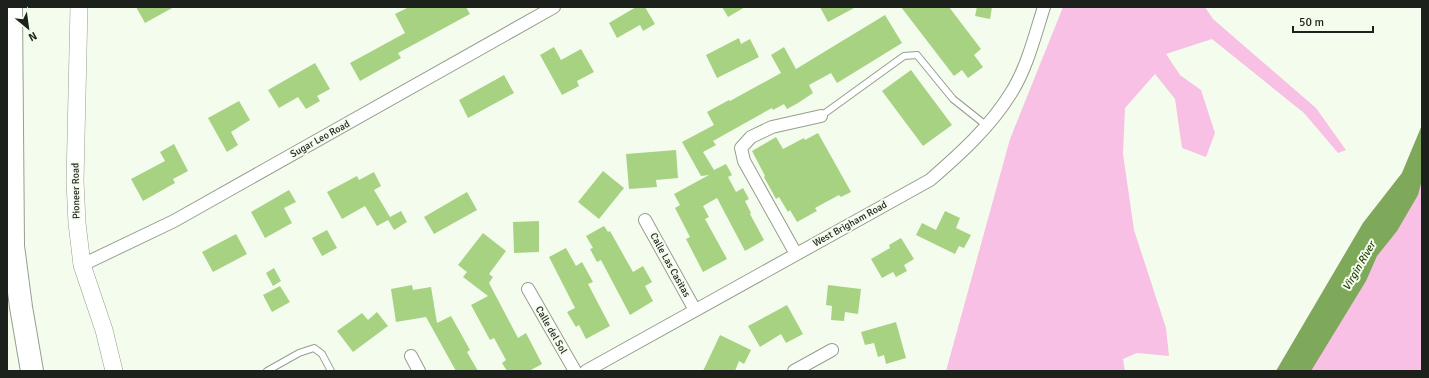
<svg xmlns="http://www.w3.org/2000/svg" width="1429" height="378" font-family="Signika,sans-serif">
  <rect width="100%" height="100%" fill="#f4fded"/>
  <path fill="#f7c0e4" d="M1063 7H1205L1213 19 1316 108 1346 150 1338 153 1304 113 1212 39 1166 54 1180 75 1201 90 1215 133 1206 157 1182 148 1175 99 1155 74 1125 108 1123 154 1134 230 1166 328 1169 356 1137 353 1123 359 1125 371H946L1010 139Z
    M1422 125V371H1276L1363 223 1402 173Z"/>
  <path fill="#7fa95a" d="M1422 125V180L1418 195 1397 231 1377 256 1366 281 1311 371H1276L1363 223 1402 173Z"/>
  <path fill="#a6d282" d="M136 7H174L145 23Z
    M409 7H466L470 14 398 53 401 58 360 81 350 63 405 33 395 14Z
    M636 7H645L655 24 643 31 640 25 617 38 609 23Z
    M722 7H745L728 17Z
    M820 7H856L828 22Z
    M901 7H949L981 49 974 55 983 67 968 78 962 70 954 76Z
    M977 7H992L990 19 975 16Z
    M885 15 902 43 837 83 831 73 809 85 813 93 798 103 787 109 784 104 773 110 772 108 713 141 716 145 703 152 714 170 726 164 732 175 728 177 736 192 743 188 749 199 745 201 751 213 750 214 764 240 745 251 717 198 703 206 709 217 705 219 727 259 703 272 686 239 690 237 675 208 680 205 674 194 709 175 701 176 682 142 714 125 707 112 729 100 730 101 781 73 771 55 784 47 796 69Z
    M739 38 741 44 750 39 759 57 717 78 706 55Z
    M554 47 561 60 581 49 594 72 577 81 579 86 562 95 540 55Z
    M315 63 330 89 317 96 320 101 306 109 298 97 279 108 268 90Z
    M911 70 952 125 923 146 882 91Z
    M504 75 514 93 468 118 459 100Z
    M239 101 250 120 231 132 238 145 227 152 208 118Z
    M818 133 851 192 841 197 839 195 815 208 817 211 797 222 790 210 788 212 779 197 776 199 764 177 765 176 752 151 776 137 783 149 804 138 805 140Z
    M174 144 188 171 173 179 175 183 143 201 131 179 165 161 160 152Z
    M676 150 678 178 656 180 657 187 629 189 626 154Z
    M603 171 624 188 599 219 578 202Z
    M374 172 381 186 374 190 390 217 401 211 407 222 394 230 388 220 377 226 365 206 342 219 327 192 357 176 359 180Z
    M289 190 296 202 284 208 292 223 265 238 251 212Z
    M467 192 477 210 434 234 424 217Z
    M945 211 960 218 956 228 971 235 964 248 959 246 955 254 916 235 922 223 936 230Z
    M539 221V252L514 253 513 222Z
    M604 226 608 232 610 231 633 272 643 266 652 282 645 286 653 301 630 315 601 260 597 262 590 249 593 248 586 236Z
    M327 230 337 248 322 256 312 238Z
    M483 233 506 251 489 274 493 277 489 283 518 338 526 333 542 364 529 371H507L502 363 506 360 494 338 490 340 471 305 488 296 463 277 467 272 458 265Z
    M236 234 247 254 213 272 202 252Z
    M901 238 914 259 904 265 907 271 896 277 893 272 882 278 871 259 890 248 889 245Z
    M566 248 576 266 582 262 593 282 588 284 610 326 586 339 579 325 576 327 567 312 575 308 549 257Z
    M274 268 281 281 273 286 266 273Z
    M412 285 413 290 431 287 437 323 451 316 470 350 467 352 478 371H456L426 317 396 322 391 289Z
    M828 285 861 289 858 314 845 312 844 321 831 320 832 306 826 305Z
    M280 286 290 302 272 312 263 295Z
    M787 305 803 334 786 343 781 334 760 347 748 326Z
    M377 312 388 326 353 352 337 331 362 313 368 320Z
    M896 322 906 358 886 364 884 355 878 357 874 343 865 345 861 332Z
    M720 335 751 350 744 364 739 361 735 371H703Z"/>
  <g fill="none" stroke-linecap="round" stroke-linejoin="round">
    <defs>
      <path id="service" d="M821 116 904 56 917 55 953 99 987 126
        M267 371 299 353 314 348 322 354 331 371"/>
      <path id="minor" d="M645 220 695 310
        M796 254 744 161 741 148 751 137 772 127 821 116
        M82 265 174 221 554 7
        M528 289 575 371
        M411 356 419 371
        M586 371 930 180C960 154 990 127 1011 93 1027 68 1035 35 1044 7
        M794 371 832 350"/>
      <path id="secondary" d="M79 7 75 181 77 223 82 265 104 330 114 371"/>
      <path id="motorway" d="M11 7 13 246 21 307 32 371"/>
    </defs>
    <use href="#service" stroke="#959e8f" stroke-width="8"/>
    <use href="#minor" stroke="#959e8f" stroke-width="14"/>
    <use href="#secondary" stroke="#959e8f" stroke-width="18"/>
    <use href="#motorway" stroke="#959e8f" stroke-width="24"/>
    <use href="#service" stroke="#fff" stroke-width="6"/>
    <use href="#minor" stroke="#fff" stroke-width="12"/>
    <use href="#secondary" stroke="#fff" stroke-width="17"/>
    <use href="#motorway" stroke="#fff" stroke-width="22"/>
  </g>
  <g text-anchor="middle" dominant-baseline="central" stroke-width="4" stroke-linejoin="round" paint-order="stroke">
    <g font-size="10" fill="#1d211b" stroke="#f4fded">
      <text transform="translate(320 139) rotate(-29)">Sugar Leo Road</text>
      <text transform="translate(76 191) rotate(-91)">Pioneer Road</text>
      <text transform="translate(850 224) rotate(-29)">West Brigham Road</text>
      <text transform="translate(670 265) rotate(61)">Calle Las Casitas</text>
      <text transform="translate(551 330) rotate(60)">Calle del Sol</text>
    </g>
    <g font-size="11" font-style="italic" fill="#2a450c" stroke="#f4fded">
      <text transform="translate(1359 266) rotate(-60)">Virgin River</text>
    </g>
  </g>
  <rect width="1429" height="378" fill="none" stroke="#1d211b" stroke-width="16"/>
  <g transform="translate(28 28) rotate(151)" stroke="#f4fded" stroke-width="3" paint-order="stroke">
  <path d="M0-3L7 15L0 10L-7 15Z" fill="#1d211b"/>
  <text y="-6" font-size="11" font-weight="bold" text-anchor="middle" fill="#1d211b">N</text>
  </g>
  <path d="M1293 26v6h80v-6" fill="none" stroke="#1d211b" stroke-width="2"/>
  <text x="1299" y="26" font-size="12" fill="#1d211b" stroke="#f4fded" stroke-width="3" paint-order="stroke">50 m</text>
</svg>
